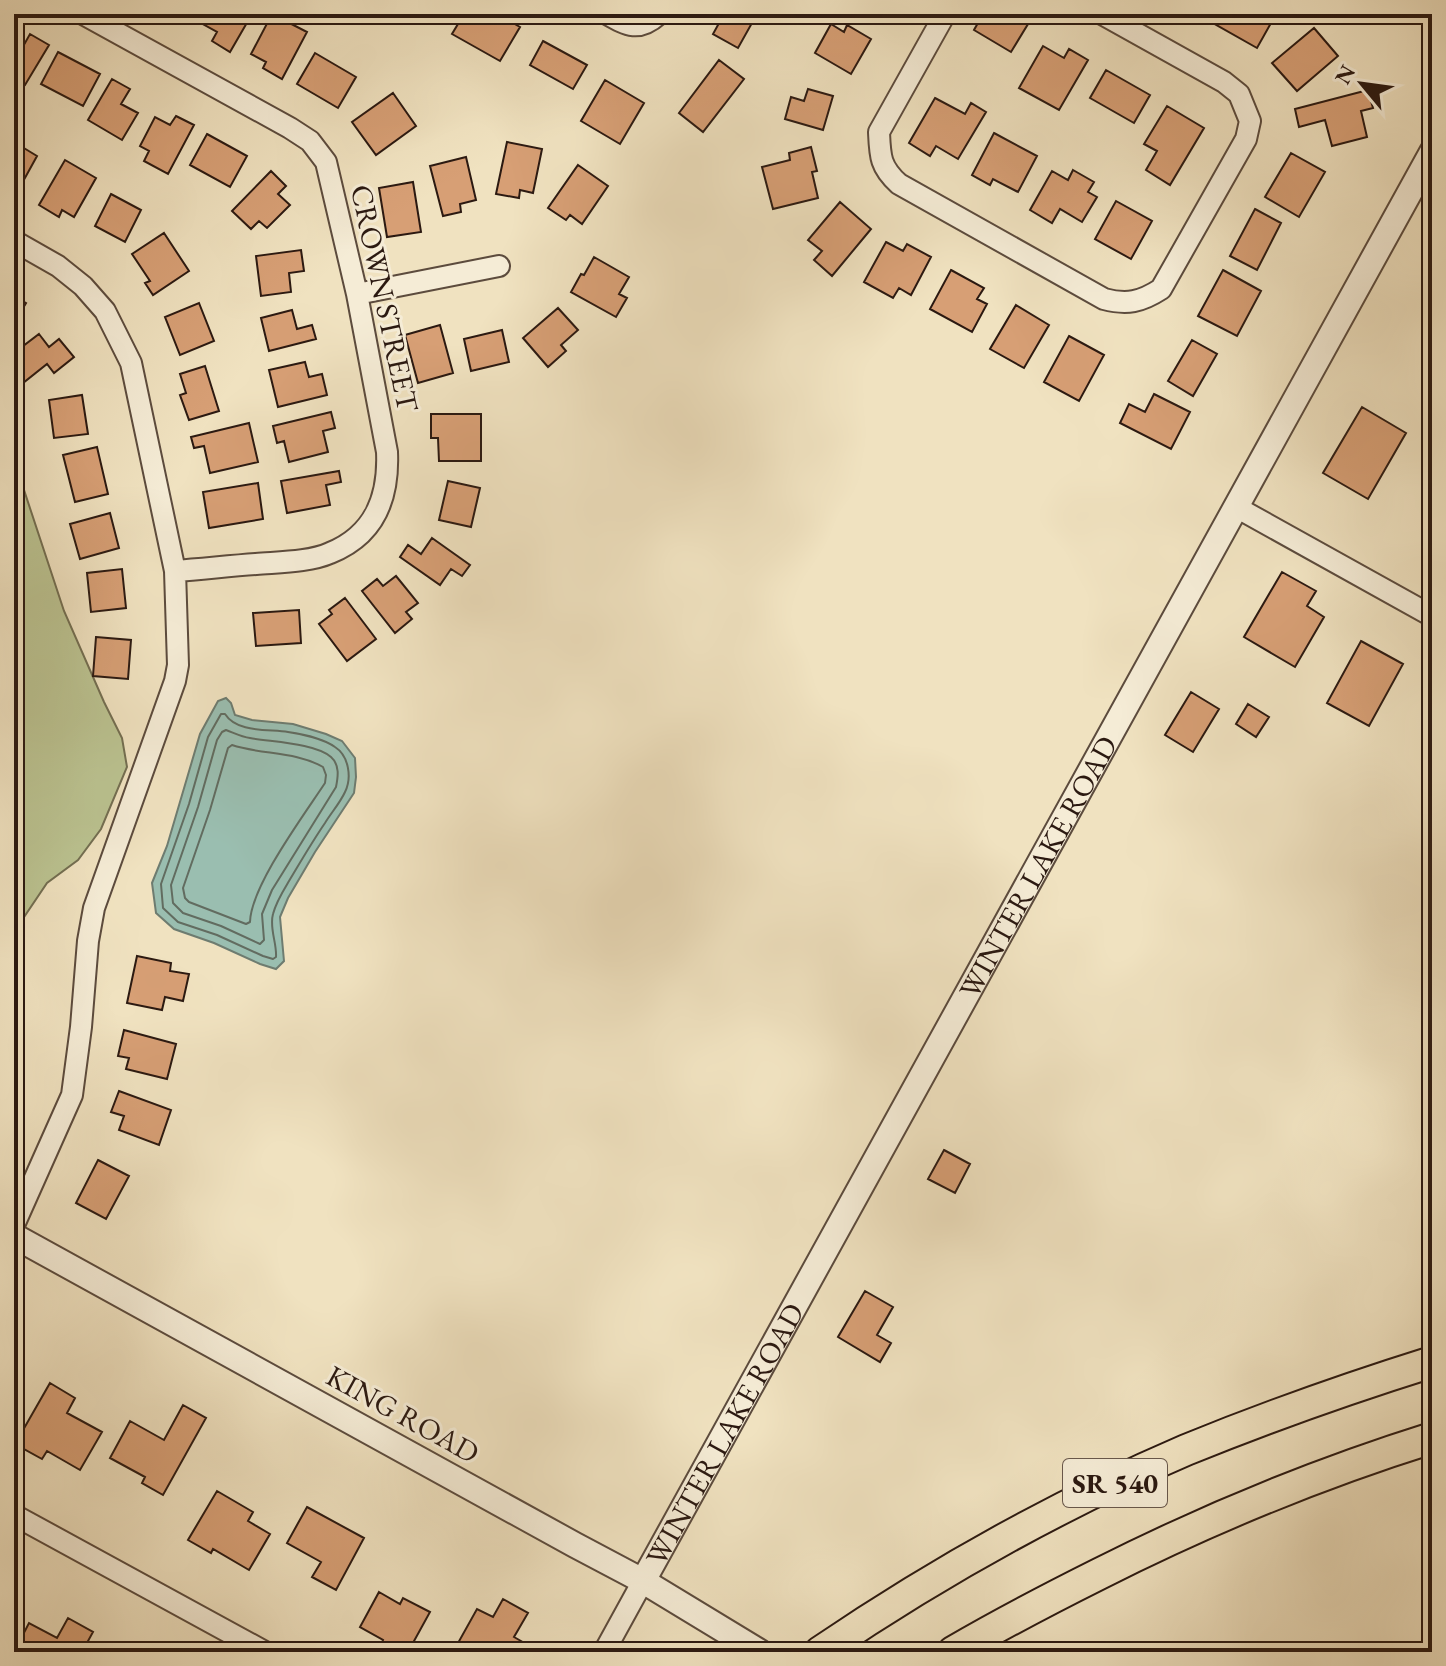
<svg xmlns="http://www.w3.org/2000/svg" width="1446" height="1666" font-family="'EB Garamond',serif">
  <rect width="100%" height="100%" fill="#f0e2c0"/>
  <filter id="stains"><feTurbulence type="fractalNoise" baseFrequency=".0025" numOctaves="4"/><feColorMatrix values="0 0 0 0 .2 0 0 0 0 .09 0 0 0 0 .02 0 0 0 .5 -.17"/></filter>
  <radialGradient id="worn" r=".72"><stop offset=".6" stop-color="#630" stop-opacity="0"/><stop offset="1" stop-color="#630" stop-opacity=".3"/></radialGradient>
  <path fill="#bbc391" stroke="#736e51" stroke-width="2" d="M14 470 22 484 64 611 104 702 122 738 127 767 101 829 78 860 47 883 14 932Z"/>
  <path fill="#9abeb0" stroke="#6e7c70" stroke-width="2" d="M226 698 231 703 235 715 252 720 293 724 326 734 342 741 355 758 356 777 354 793 315 852 288 898 280 917 284 961 276 969 260 964 214 943 174 929 156 913 152 883 167 846 200 734 218 701Z"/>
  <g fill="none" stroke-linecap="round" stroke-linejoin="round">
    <path stroke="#626c60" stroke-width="2" d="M221 714H225C237 733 269 729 288 732 302 734 324 739 335 747 349 756 352 778 345 792 340 803 331 813 325 823 312 842 301 861 289 881 283 891 276 902 273 914 269 928 277 943 276 957L273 959 263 956 217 935 178 922 163 908 161 884 189 804 208 737Z
      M226 730C234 733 242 737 250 738 271 742 315 743 331 757 340 765 338 777 336 787L272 890 262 914 264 940 260 944 221 926 183 913 173 903 171 885 198 807 217 740 222 732Z
      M232 745C262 755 295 751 323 767L326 775 325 783C304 815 251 886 250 922L246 924 189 902 185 898 183 888 210 810 228 748Z"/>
  </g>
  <path fill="#d79f75" stroke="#2b1911" stroke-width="2" d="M205 14H252L230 52 212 41 217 32 201 23Z
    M272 14 307 32 282 79 263 68 266 62 251 54Z
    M464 14H497L520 27 500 61 452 34Z
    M724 14H757L738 48 713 34Z
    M983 14H1011L1028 24 1011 52 974 30Z
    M1218 14H1257L1271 23 1257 48 1213 23Z
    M831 24 844 32 847 25 871 39 851 74 815 53Z
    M1314 28 1338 56 1297 91 1272 63Z
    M30 34 49 45 25 85 14 79V45L21 50Z
    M543 41 587 65 573 89 530 65Z
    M1043 46 1064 58 1069 49 1088 60 1059 110 1019 88Z
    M58 52 100 74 83 106 41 84Z
    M315 53 356 77 338 108 297 84Z
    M719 60 744 79 703 132 679 113Z
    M1106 70 1150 95 1134 123 1090 98Z
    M112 79 130 89 121 104 138 113 122 140 88 120Z
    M605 80 644 103 620 144 581 121Z
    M808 89 833 96 823 130 785 119 791 97 804 101Z
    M1368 90 1373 108 1361 111 1367 137 1332 146 1325 120 1299 127 1295 109Z
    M393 93 416 126 376 155 352 122Z
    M935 98 965 114 971 103 986 112 958 159 936 146 930 156 909 143Z
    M1167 106 1204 128 1170 185 1146 170 1157 151 1144 144Z
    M176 116 194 125 168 174 144 161 149 151 140 146 155 117 170 125Z
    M994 133 1037 156 1018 192 993 179 990 185 972 175Z
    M207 134 247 156 230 187 190 165Z
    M14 142 37 156 20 187 14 184Z
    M507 142 542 149 533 193 520 190 519 198 496 194Z
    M811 147 817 171 812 172 818 198 773 209 762 167 790 160 789 153Z
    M1291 153 1325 172 1299 217 1265 197Z
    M466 157 476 200 460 204 461 212 443 216 430 166Z
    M65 160 96 178 74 217 62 210 59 217 39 205Z
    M578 165 608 186 582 224 570 215 566 220 548 208Z
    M1073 170 1094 182 1088 192 1097 197 1082 222 1060 209 1052 223 1030 210 1052 171 1068 180Z
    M271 171 286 186 278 194 290 205 267 228 259 221 251 229 232 211Z
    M413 182 421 232 387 237 379 188Z
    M111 194 141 210 125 242 95 226Z
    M1116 201 1152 221 1131 259 1095 239Z
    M840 202 871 229 832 276 814 260 822 251 808 240Z
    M1255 209 1281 223 1257 270 1230 256Z
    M164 233 189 271 153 295 145 283 150 281 132 254Z
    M886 242 903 251 907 244 931 257 911 295 899 288 893 298 864 282Z
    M301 250 304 271 289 273 291 292 261 296 256 256Z
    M594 257 629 277 619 294 627 298 616 317 571 292 581 274 584 275Z
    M951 270 984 288 977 299 987 304 972 332 930 309Z
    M1223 270 1261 291 1237 336 1198 316Z
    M14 296 26 303 14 323Z
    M199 303 214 341 180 355 165 317Z
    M1016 305 1049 325 1024 368 990 349Z
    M558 308 578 330 561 345 566 351 548 367 523 338Z
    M292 310 297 329 312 325 316 339 269 351 261 318Z
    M440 325 453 373 418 383 405 335Z
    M502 330 509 362 471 371 464 339Z
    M39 334 49 347 59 339 74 357 54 373 47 364 18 387 14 382V353Z
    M1069 336 1104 355 1079 401 1044 382Z
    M1192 340 1217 354 1193 396 1168 381Z
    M305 362 309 377 322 374 327 395 278 407 269 370Z
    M205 366 219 411 189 420 180 395 186 393 180 374Z
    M1154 394 1190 412 1171 449 1120 423 1129 404 1145 412Z
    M82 395 88 434 54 438 49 400Z
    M1362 407 1406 433 1368 499 1323 473Z
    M331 412 335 428 323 431 328 452 289 462 284 441 277 443 273 426Z
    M431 414H481V461H439L438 438H431Z
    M249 423 258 462 210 473 204 446 194 448 191 437Z
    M97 447 108 494 75 502 63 455Z
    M339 471 341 482 326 485 330 505 287 513 281 481Z
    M448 481 480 488 471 527 439 520Z
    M258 483 263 519 209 528 203 492Z
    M110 513 119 548 80 559 70 524Z
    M432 538 470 565 462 576 451 569 440 585 400 557 408 545 421 554Z
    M122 569 126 608 91 612 87 573Z
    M1282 572 1316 591 1307 606 1324 617 1295 667 1244 637Z
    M396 576 418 603 406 612 412 619 395 633 362 591 377 579 383 586Z
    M345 598 376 639 347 661 319 624 332 614 329 610Z
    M299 610 301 643 256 646 253 613Z
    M96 637 131 640 128 679 93 676Z
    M1361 641 1403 664 1369 726 1327 703Z
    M1191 692 1219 709 1193 752 1165 735Z
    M1248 704 1269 717 1256 737 1236 724Z
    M137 956 171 963 170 971 189 974 183 1001 165 997 162 1010 127 1003Z
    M124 1030 176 1044 167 1079 126 1069 129 1058 118 1056Z
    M119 1091 171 1110 159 1145 119 1130 124 1116 111 1112Z
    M944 1150 970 1164 955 1193 928 1179Z
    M98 1160 129 1176 106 1219 76 1203Z
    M865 1291 893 1307 877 1335 891 1343 880 1362 838 1337Z
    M50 1383 75 1398 67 1413 102 1432 80 1470 47 1451 42 1459 15 1444Z
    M183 1405 206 1418 163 1495 142 1483 145 1477 110 1458 130 1421 164 1440Z
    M217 1491 253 1512 248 1521 270 1534 249 1570 213 1549 211 1553 188 1540Z
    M307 1507 364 1538 336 1590 312 1577 321 1562 287 1543Z
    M379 1592 400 1604 403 1598 430 1612 408 1652H389L380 1647 383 1640 360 1627Z
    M503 1599 528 1613 514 1637 528 1645 524 1652H474L458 1643 477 1609 493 1617Z
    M68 1618 93 1632 82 1652H14L29 1623 57 1638Z"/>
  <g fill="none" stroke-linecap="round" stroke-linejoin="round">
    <defs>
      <path id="minor" d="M83 14 290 128 310 141 326 162 357 294 387 452C389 497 375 535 330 553 310 562 279 562 256 564 229 566 202 569 175 571
        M607 14C628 26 639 32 659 14
        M945 14 879 132C880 156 880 167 899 184L1104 299C1127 305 1141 302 1161 289L1246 139 1250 121 1239 94 1224 82 1102 14
        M14 241 58 266 83 286 105 311 131 363 175 571 178 665 175 681 94 908 88 941 81 1027 72 1095 14 1225
        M357 294 499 266
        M1236 507 1432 616
        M14 1515 265 1652
        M604 1652 643 1581"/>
      <g id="tertiary">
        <path d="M14 1236 575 1545 643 1581 760 1652"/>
        <path id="s1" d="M643 1581 1432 152"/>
      </g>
      <path id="primary" d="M820 1652C935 1574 1058 1505 1186 1450 1267 1417 1349 1388 1432 1362
        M953 1652C1001 1624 1049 1599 1099 1574 1206 1520 1317 1474 1432 1438"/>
    </defs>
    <use href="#minor" stroke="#5c4b3d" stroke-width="24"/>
    <use href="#tertiary" stroke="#5c4b3d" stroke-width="28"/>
    <use href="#primary" stroke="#2b1911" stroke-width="34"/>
    <use href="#minor" stroke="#f5ecd6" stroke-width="20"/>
    <use href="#tertiary" stroke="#f5ecd6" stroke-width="24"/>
    <use href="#primary" stroke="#f0e2c0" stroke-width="30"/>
  </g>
  <g text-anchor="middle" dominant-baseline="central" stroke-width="6" stroke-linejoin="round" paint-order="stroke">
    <rect fill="#f5ecd6" stroke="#68584c" stroke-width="2" x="1063" y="1459" width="104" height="48" rx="6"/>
    <g font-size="28" font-weight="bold" fill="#2b1911">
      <text x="1115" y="1483">SR 540</text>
    </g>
    <g font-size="30" fill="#2b1911" stroke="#f5ecd6">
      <text transform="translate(385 298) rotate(78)">CROWN STREET</text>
      <text stroke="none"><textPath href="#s1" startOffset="816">WINTER LAKE ROAD</textPath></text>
      <text transform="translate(403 1414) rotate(29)">KING ROAD</text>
      <text stroke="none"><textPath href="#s1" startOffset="168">WINTER LAKE ROAD</textPath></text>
    </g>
  </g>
  <rect width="1446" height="1666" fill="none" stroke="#f0e2c0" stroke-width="48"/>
  <rect x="16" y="16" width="1414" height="1634" fill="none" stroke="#2b1911" stroke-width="4"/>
  <rect x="24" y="24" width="1398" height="1618" fill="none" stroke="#2b1911" stroke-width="2"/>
  <g transform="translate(1362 84) rotate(299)" stroke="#f5ecd6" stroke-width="6" paint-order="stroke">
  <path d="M0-6L14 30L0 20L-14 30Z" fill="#2b1911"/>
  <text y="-12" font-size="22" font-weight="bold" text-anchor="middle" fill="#2b1911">N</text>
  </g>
  <rect width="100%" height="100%" filter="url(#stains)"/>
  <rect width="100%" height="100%" fill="url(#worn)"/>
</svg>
